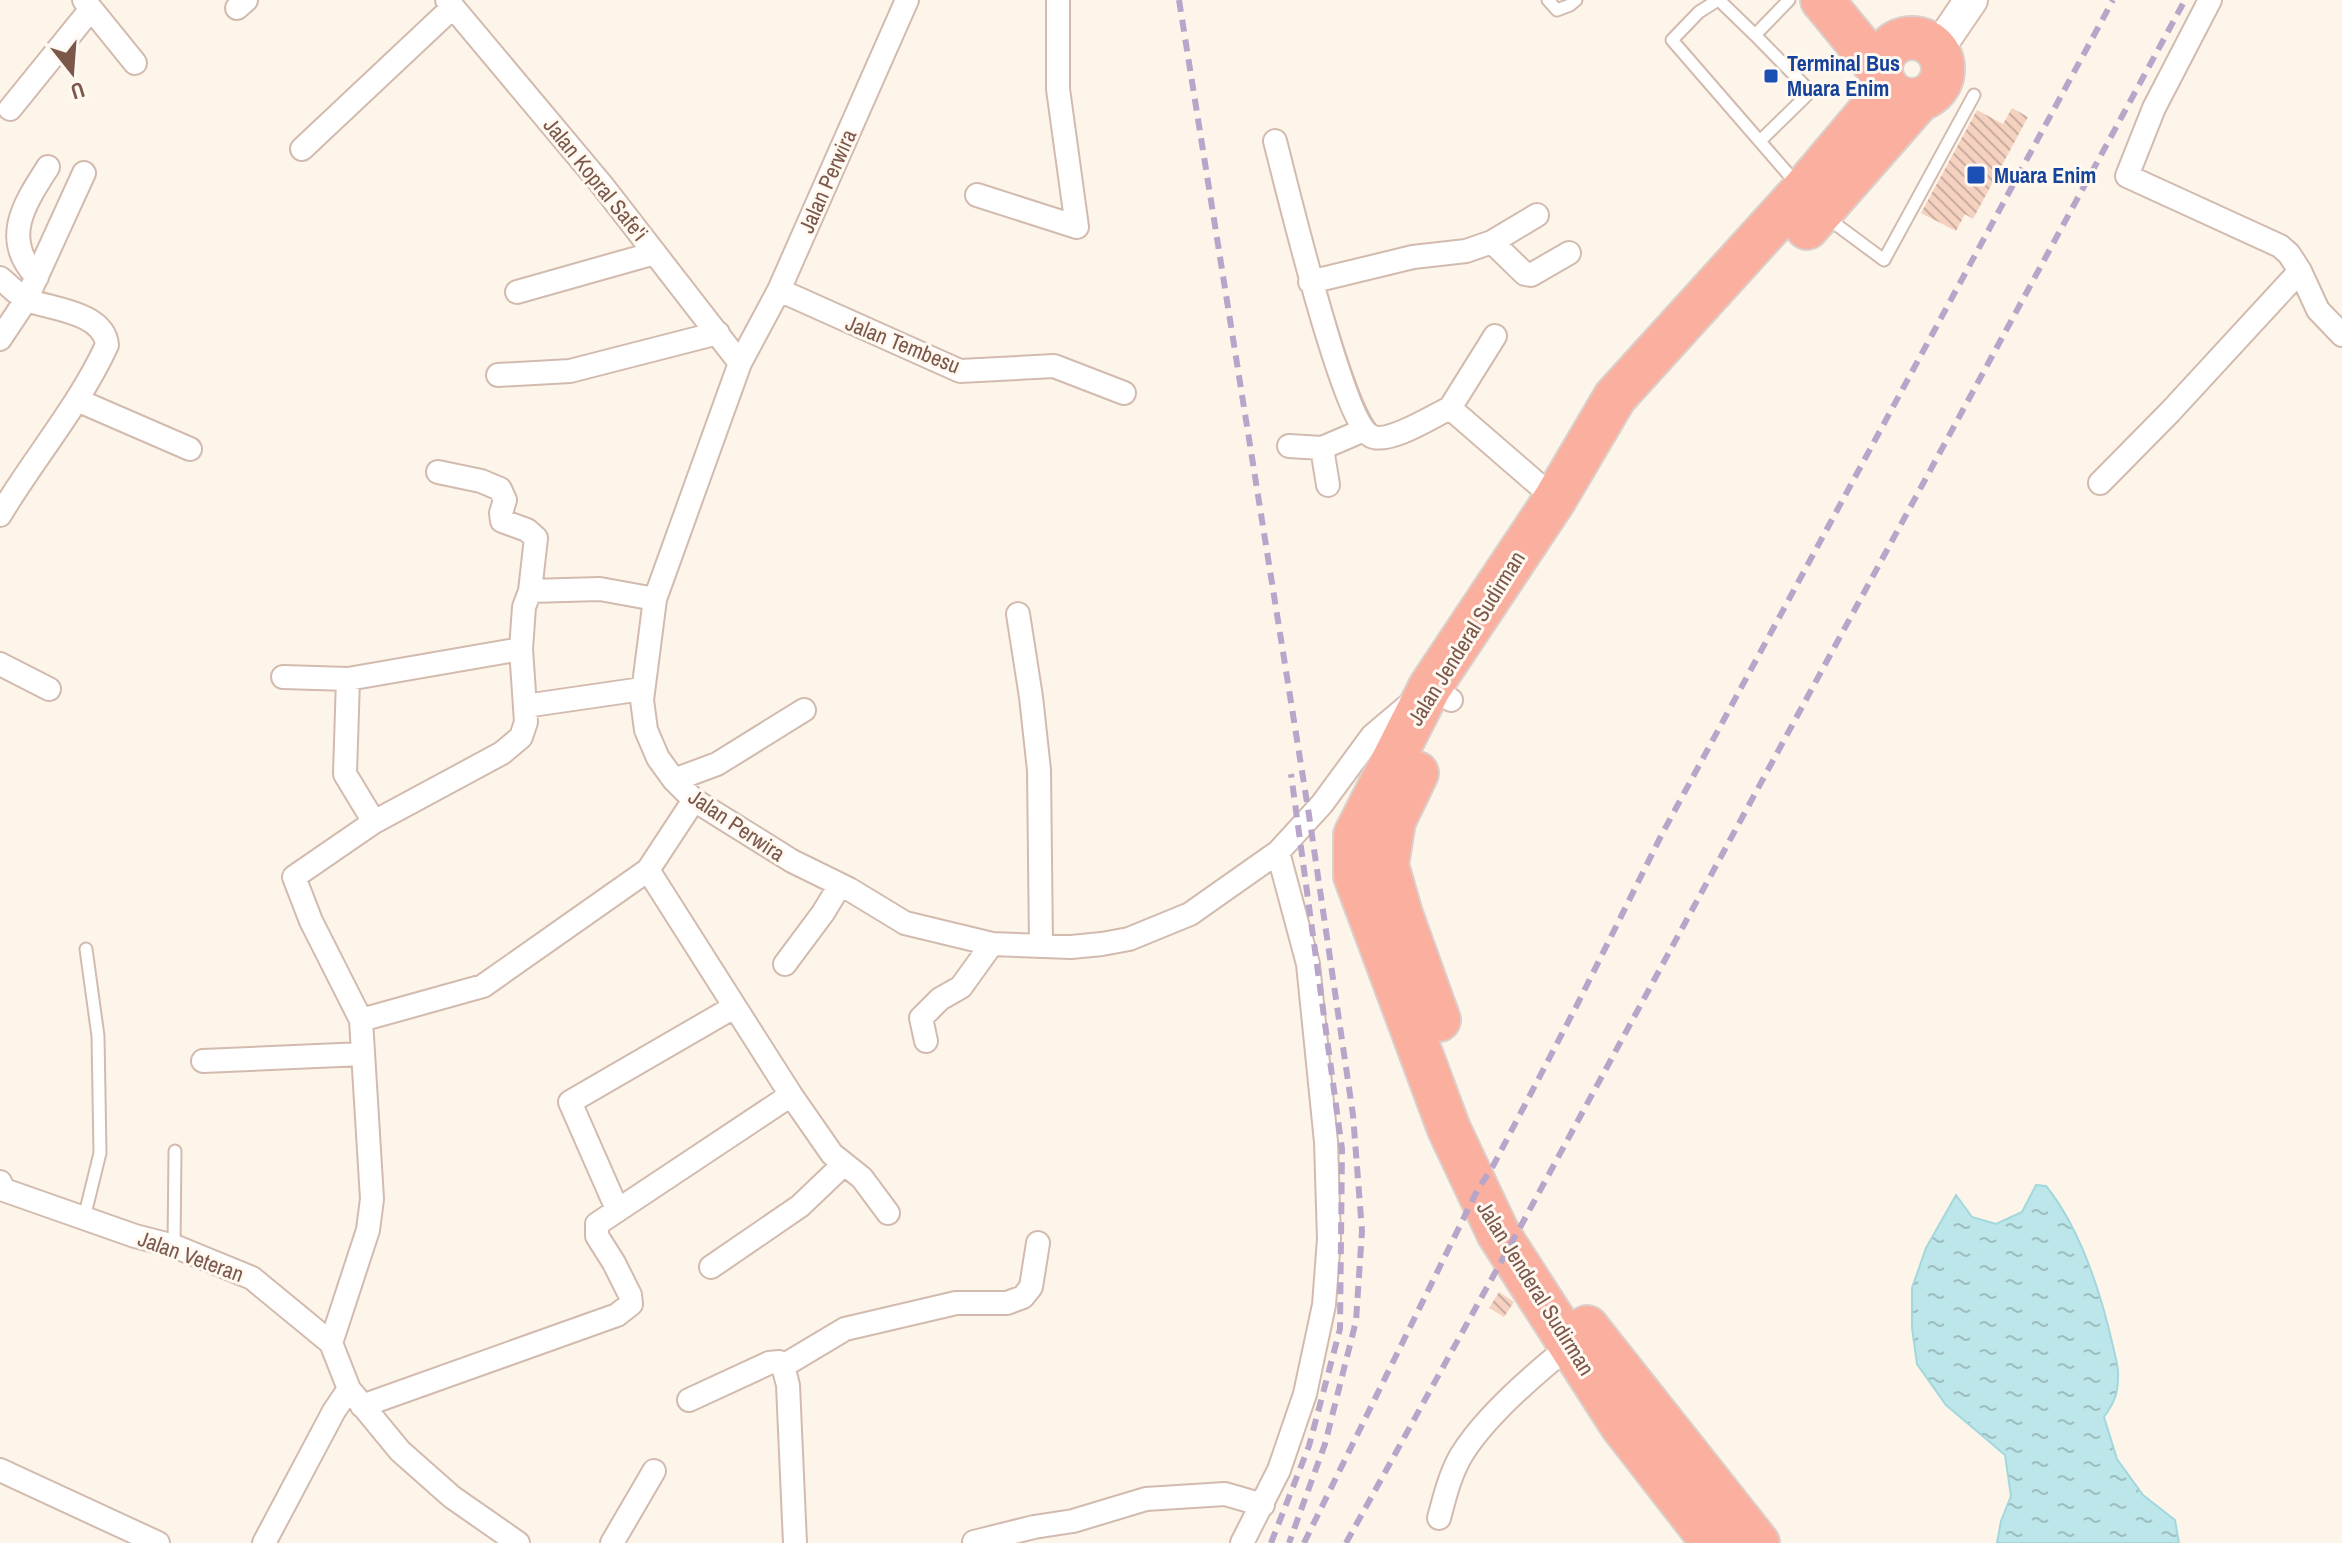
<svg xmlns="http://www.w3.org/2000/svg" width="2342" height="1543" font-family="'Archivo Narrow',sans-serif">
  <defs>
    <pattern id="water-ripples" width="26" height="14" patternUnits="userSpaceOnUse" patternTransform="scale(2)"><rect width="26" height="14" fill="#bce6ea"/><path d="M2 4q2-2 4 0t4 0M15 11q2-2 4 0t4 0" fill="none" stroke="#9ebdc0"/></pattern>
    <pattern id="building-back-hatch" width="6" height="6" patternUnits="userSpaceOnUse" patternTransform="scale(2)"><rect width="6" height="6" fill="#f5d1c0"/><path d="M-1 5l2 2M0 0l6 6M5-1l2 2" fill="none" stroke="#cbac9e"/></pattern>
  </defs>
  <rect width="100%" height="100%" fill="#fef5ea"/>
  <path fill="url(#water-ripples)" stroke="#a2d8dc" stroke-width="2" d="M2036 1185 2046 1186C2080 1228 2101 1294 2113 1346 2115 1356 2119 1367 2118 1377 2118 1394 2114 1403 2104 1417L2117 1459 2143 1495 2175 1520 2179 1543H1997L2001 1521 2011 1496 2005 1455 1946 1405 1917 1364 1912 1328V1288L1926 1248 1956 1195 1972 1217 1996 1224 2022 1212Z"/>
  <path fill="url(#building-back-hatch)" d="M2012 108 2028 117 1973 219 1965 214 1956 231 1921 213 1977 110 2003 124Z
    M1499 1292 1514 1302 1504 1317 1489 1308Z"/>
  <g fill="none" stroke-linecap="round" stroke-linejoin="round">
    <defs>
      <path id="lane" d="M1548 0 1557 10 1570 5 1576 0
        M1718 0 1699 12 1672 40 1796 183
        M1719 0 1755 35 1789 0
        M1755 35 1808 89 1807 95 1761 140
        M1826 217 1884 260 1974 95
        M84 1218 100 1153 98 1036 86 949
        M174 1246 175 1151"/>
      <path id="street" d="M84 0 135 63
        M447 0 602 185 740 363
        M907 0 779 290 740 363 655 599 642 700 646 730 658 758 674 780 694 800 792 861 849 889 905 923 992 944 1071 947 1102 944 1129 939 1190 914 1278 852 1322 804 1372 736 1430 687 1451 700
        M237 8 246 0
        M10 109 91 9
        M1275 141C1286 183 1343 422 1371 436 1388 445 1433 416 1450 408L1555 499
        M302 149 453 7
        M977 195 1077 227 1058 89V0
        M1492 242 1525 274 1531 275 1569 253
        M2300 271 2318 310 2342 335
        M37 277C0 239 25 203 48 167
        M0 278C9 285 19 297 30 301 53 309 104 313 107 345 79 406 34 458 0 515
        M1310 282 1413 257 1466 251 1492 242 1537 215
        M779 290 960 371 1054 366 1124 393
        M517 292 655 253
        M0 339 26 300 84 173
        M498 375 570 371 718 333
        M77 400 190 449
        M1450 408 1495 336
        M1289 446 1322 448 1364 430
        M1322 448 1328 485
        M438 472 481 481 500 489 505 500 501 513 502 521 527 530 536 538 530 591
        M2100 483 2170 412 2300 271 2289 254 2280 246 2127 176 2154 108 2210 0
        M1018 614 1031 697 1039 770 1041 946
        M0 664 49 689
        M283 677 348 679 521 649
        M348 679 345 774 374 822
        M525 706 642 689
        M674 780 717 764 804 710
        M648 870 791 1095 832 1154 862 1178 888 1213
        M785 964 823 913 840 885
        M361 1020 311 921 294 877 374 822 502 753 521 737 526 722 521 649 524 607 530 591 600 589 655 599
        M926 1041 921 1018 940 999 961 987 992 944
        M203 1061 363 1054
        M0 1182 4 1190 135 1236 174 1246 252 1278 331 1343 349 1389 400 1451 452 1497 518 1543
        M617 1209 570 1102 734 1007
        M711 1267 800 1206 844 1164
        M331 1343 368 1230 372 1199 361 1020 483 986 648 870 694 800
        M783 1366 845 1329 956 1303H1007L1023 1297 1031 1287 1038 1243
        M689 1400 769 1363 779 1362 783 1366 788 1385 795 1543
        M362 1406 617 1315 631 1304 630 1295 614 1263 597 1236V1224L791 1095
        M0 1470 158 1543
        M1439 1518C1445 1496 1450 1474 1462 1454 1487 1414 1540 1369 1577 1340
        M974 1542 1034 1527 1073 1521 1146 1499 1225 1494 1263 1505
        M264 1543 334 1411 349 1389
        M612 1543 654 1471
        M1242 1543 1279 1470 1305 1394 1324 1305 1329 1239 1326 1142 1308 964 1278 852"/>
      <path id="secondary" d="M1937 50 1971 0"/>
      <path id="highway" d="M1822 0 1881 72
        M1881 69a31 31 0 1 1 62 0a31 31 0 1 1-62 0Z
        M1807 228 1920 99
        M1417 773 1394 821 1387 865 1401 914 1439 1020
        M1587 1327 1758 1543
        M1713 1543 1622 1426 1498 1233 1449 1129 1355 876V835L1430 687 1555 499 1615 397 1802 191 1888 89"/>
    </defs>
    <use href="#lane" stroke="#d2bbae" stroke-width="15"/>
    <use href="#street" stroke="#d2bbae" stroke-width="26"/>
    <use href="#secondary" stroke="#d8bdae" stroke-width="36"/>
    <use href="#highway" stroke="#dad0cc" stroke-width="46"/>
    <use href="#lane" stroke="#fff" stroke-width="11"/>
    <use href="#street" stroke="#fff" stroke-width="22"/>
    <use href="#secondary" stroke="#fff" stroke-width="32"/>
    <use href="#highway" stroke="#fbaf9e" stroke-width="42"/>
    <path stroke="#b7a6ca" stroke-width="6" stroke-dasharray="12 8" stroke-linecap="butt" d="M1179 0 1309 815 1353 1115 1362 1231 1356 1321 1325 1444 1289 1543
      M1271 1543 1309 1446 1340 1329 1342 1149 1291 774
      M1304 1543 1477 1191 1493 1166 1577 1005 1662 834 2113 0
      M1346 1543 1523 1222 2185 0"/>
  </g>
  <g fill="#1a4fb4" stroke="#fff9f2" stroke-width="3">
    <rect x="1763" y="68" width="16" height="16" rx="4"/>
    <rect x="1966" y="165" width="20" height="20" rx="4"/>
  </g>
  <g text-anchor="middle" dominant-baseline="central" stroke-width="6" stroke-linejoin="round" paint-order="stroke">
    <g font-size="22" font-weight="bold" fill="#164399" stroke="#fff9f2" text-anchor="start">
      <text x="1787" y="63">Terminal Bus<tspan x="1787" dy="25">Muara Enim</tspan></text>
      <text x="1994" y="175">Muara Enim</text>
    </g>
    <g font-size="22" fill="#7c584a" stroke="#fff9f2">
      <text transform="translate(596 179) rotate(51)">Jalan Kopral Safe'i</text>
      <text transform="translate(827 181) rotate(-66)">Jalan Perwira</text>
      <text transform="translate(903 344) rotate(22)">Jalan Tembesu</text>
      <text transform="translate(1466 638) rotate(-58)">Jalan Jenderal Sudirman</text>
      <text transform="translate(737 825) rotate(34)">Jalan Perwira</text>
      <text transform="translate(191 1256) rotate(20)">Jalan Veteran</text>
      <text transform="translate(1536 1288) rotate(58)">Jalan Jenderal Sudirman</text>
    </g>
  </g>
  <g transform="translate(72 72) rotate(163)" stroke="#fff9f2" stroke-width="6" paint-order="stroke">
  <path d="M0-6L14 30L0 20L-14 30Z" fill="#7c584a"/>
  <text y="-12" font-size="22" font-weight="bold" text-anchor="middle" fill="#7c584a">U</text>
  </g>
</svg>
